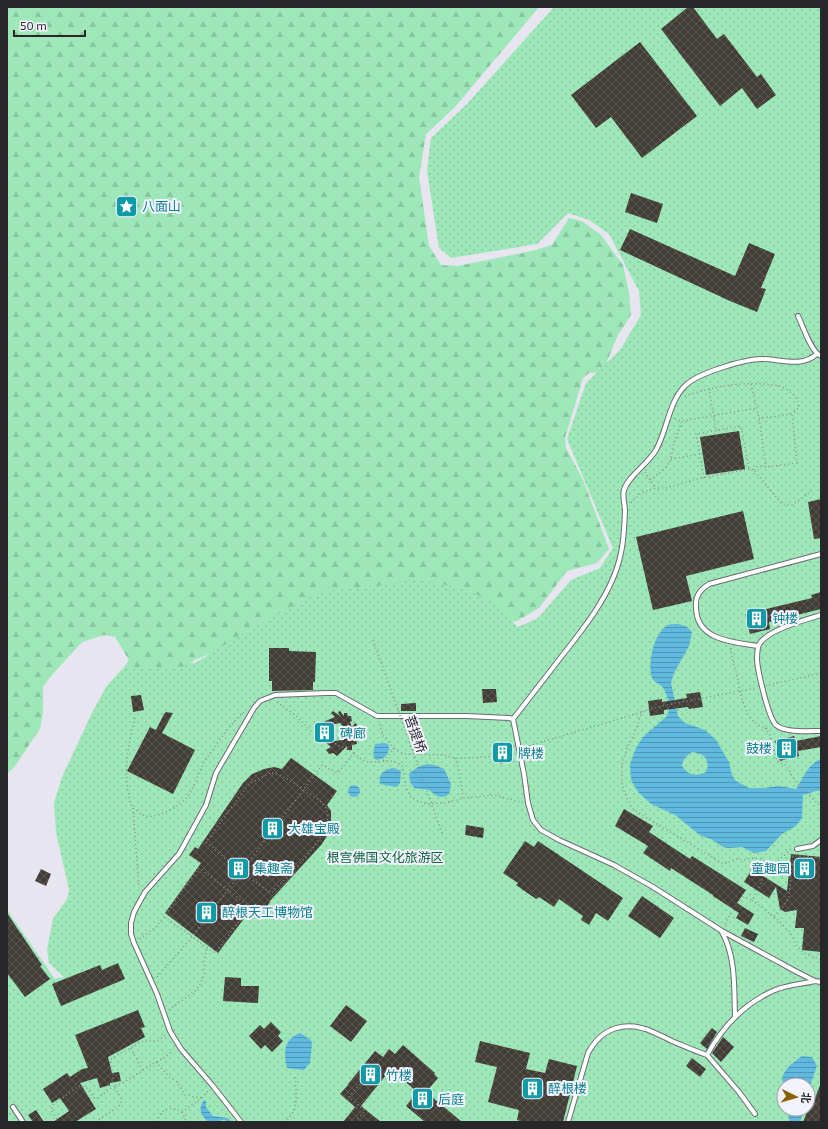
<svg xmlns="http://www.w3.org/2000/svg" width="828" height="1129" font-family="'Exo 2','Noto Sans SC',sans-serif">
  <defs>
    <pattern id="forest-firs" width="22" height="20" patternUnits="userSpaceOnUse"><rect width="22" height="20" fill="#9ee7b8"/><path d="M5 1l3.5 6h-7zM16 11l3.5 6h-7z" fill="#88c69e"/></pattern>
    <pattern id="park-dots" width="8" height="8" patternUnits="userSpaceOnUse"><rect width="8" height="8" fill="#9ee7b8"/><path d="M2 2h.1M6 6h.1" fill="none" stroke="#88c69e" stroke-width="1.8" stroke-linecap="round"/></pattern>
    <pattern id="water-rules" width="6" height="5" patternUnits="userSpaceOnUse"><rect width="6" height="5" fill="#60badf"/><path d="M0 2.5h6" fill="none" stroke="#4f97b5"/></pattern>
    <pattern id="building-cross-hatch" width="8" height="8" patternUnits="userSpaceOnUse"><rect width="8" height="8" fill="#423d36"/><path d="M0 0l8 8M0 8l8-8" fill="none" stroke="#5b5751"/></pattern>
  </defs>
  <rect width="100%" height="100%" fill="#e6e5f0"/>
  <path fill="url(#forest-firs)" d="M7 7H539L455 107 426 134 419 177 429 246 441 265 457 266 532 251 552 245 569 218 582 221 601 235 623 265 629 292 631 315 618 335 607 361 623 380 601 372 589 373 583 378 565 438 566 448 583 480 609 549 597 563 567 571 539 608 517 621 256 637 194 660 185 672 69 902 110 687 129 660 115 637 104 635 82 642 51 676 43 687V712L40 729 15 766 7 774Z"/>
  <path fill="url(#park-dots)" fill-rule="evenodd" d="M554 7H821V1122H7V910L55 979 64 977 49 963 47 949 53 919 67 899 69 890 56 832 54 803 62 777 92 713 106 687 122 669 180 667 197 662 258 624 322 591 386 585 415 579 466 589 494 604 518 627 538 618 571 580 600 568 613 548 567 439 586 383 620 350 641 315 639 291 609 234 589 220 568 213 537 244 451 258 439 248 427 171 431 138 467 104ZM784 1085H808V1109H784Z"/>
  <path fill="url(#water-rules)" fill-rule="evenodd" d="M678 624 686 626 692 632 689 646 674 673 671 683 678 716 685 723 705 730 716 740 729 762 732 775 736 781 749 788H764L779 786 796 789C804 777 807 765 821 759V791H816L803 795 802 818 796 826 782 834 766 851 754 853 742 847 728 848 723 847 711 839 701 836 675 815 651 804 638 792 631 780 630 764 636 748 643 737 667 716C672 705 667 695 662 686 659 684 654 682 652 678 647 664 654 632 668 625 670 624 675 624 678 624ZM692 752C704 753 711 760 706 772 696 777 688 775 682 766 683 759 686 756 692 752Z
    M384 743 388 744 389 747C389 755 384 759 376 760L373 755 375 744Z
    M428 764 434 765 444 769 451 784 450 791 448 795 442 797 437 796 429 790 414 788 410 782 409 774C415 768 419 766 428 764Z
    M394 768 401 771 400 783 397 787 380 784C378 773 385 769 394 768Z
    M348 791a6 6 0 1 1 12 0a6 6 0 1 1-12 0Z
    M300 1033 311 1040 312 1044 310 1063 304 1070 287 1068C283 1052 284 1039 300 1033Z
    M802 1056 812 1057 817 1066 808 1091V1085H785L782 1080C783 1069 793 1063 802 1056Z
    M204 1100 206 1101V1107L213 1116 227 1118 233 1122H228L225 1120H221L220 1122H208C200 1115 198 1108 204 1100Z
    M788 1109H805L800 1122H789Z"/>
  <path fill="url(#building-cross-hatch)" fill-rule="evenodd" d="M688 7H693L717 39 724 34 757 77 761 74 776 95 757 109 742 88 720 106 661 29Z
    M640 42 697 116 642 158 611 117 596 128 571 95Z
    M631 193 663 204 657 223 625 212Z
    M630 229 735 276 749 243 775 254 761 288 766 289 757 312 730 301 620 250Z
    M739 431 745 469 706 475 700 437Z
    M821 499V538L814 539 808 502Z
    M743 511 754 559 686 576 692 601 653 610 636 537Z
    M821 592V609L769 622 770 629 750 634 745 614 812 598 811 595Z
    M269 648H289V651L316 652 315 682H313V690L272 691V681H269Z
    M482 689H496L497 702 483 703Z
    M700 692 703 707 689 709 688 707 664 710V714L650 716 648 701 662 699V702L687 698 686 694Z
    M141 695 144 710 133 712 131 696Z
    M416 703V711H401V704Z
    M333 711 340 716 338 712 340 711 344 716V713H347L348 716H351L352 721 350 722 351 725 352 727 355 723 357 724 355 730 358 729 360 731 357 733 359 736 358 737 359 739 356 740 357 744 352 745V750H347V746L337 756 333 753 329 754 326 750 331 747 325 742 316 725 335 717 331 713ZM340 723 345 728 346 735 341 740 335 741 330 738 324 726Z
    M166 712 173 713 162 733 195 750 173 794 127 771 150 727 156 730 164 714Z
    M794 736 796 741 821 736V747L798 751 799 756 780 761 775 741Z
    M504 742 509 761 500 764 495 744Z
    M291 758 337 791 327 805 331 811V820L328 834 322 844 269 902H270L264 911 255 904 218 953 165 913 201 863 189 855 195 847 198 849 243 783 252 774 264 769 274 767 282 769Z
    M624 809 653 826 649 832 690 859 692 856 746 890 737 903 754 914 748 925 736 918 739 913 713 896V895L671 868 670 871 643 853 648 846 615 826Z
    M466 825 484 828 483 838 465 835Z
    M525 841 534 847 538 841 623 898 608 921 596 913 589 925 581 920 583 916 559 899 554 907 539 897 536 899 516 885 518 883 503 873Z
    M791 854 821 857V952L802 950 804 928H795L797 910 785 912 780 909 776 887 769 898 744 882 752 869 787 891Z
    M41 869 51 874 46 886 35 881Z
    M642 896 674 918 660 938 628 916Z
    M7 913 42 965 40 966 50 979 25 997 7 973Z
    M745 928 758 934 754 942 741 936Z
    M118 963 125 979 61 1006 52 984 100 965 102 970Z
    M225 977 241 978V986H259L258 1003 223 1001Z
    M346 1005 367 1021 351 1042 330 1026Z
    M138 1010 145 1027 141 1028 145 1037 108 1057 112 1073 119 1072 121 1081 110 1083V1085L100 1088 97 1078 80 1083 96 1109 75 1122H53L69 1111 60 1098 52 1103 43 1089 67 1073 70 1077 82 1069 88 1068 75 1035Z
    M271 1022 281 1032 278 1036 283 1041 272 1052 265 1045 261 1049 249 1036 260 1025 264 1029Z
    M712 1028 717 1032 707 1049 700 1043Z
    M723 1037 734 1047 721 1062 712 1053Z
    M480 1041 530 1053 526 1069 545 1073 549 1059 577 1066 563 1122H523L517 1120 519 1110 488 1102 497 1067 475 1062Z
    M403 1045 435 1073 434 1074 438 1078 426 1092 462 1122H425L406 1106 417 1092 391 1069 361 1106 381 1122H343L355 1107 340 1094 348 1085V1084L375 1051 383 1057 389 1049 395 1054Z
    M692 1058 706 1069 700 1077 686 1066Z
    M821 1083V1122H803L811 1102 813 1103Z
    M36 1110 44 1122H33L28 1115Z"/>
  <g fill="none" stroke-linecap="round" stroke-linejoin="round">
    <defs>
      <path id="lane" d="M798 316C803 326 811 352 821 356
        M821 615C805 620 770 629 760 643 757 647 757 655 757 660 758 672 768 717 776 725 785 733 809 731 821 731
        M758 646C734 642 696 641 696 607 695 596 700 590 709 584L821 554
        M513 719C532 695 550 671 569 647 586 625 603 603 614 576 623 554 624 535 625 511 625 505 622 496 624 490 628 476 648 464 656 450 667 431 669 400 686 385 698 373 745 359 762 359 781 359 801 368 817 354
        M513 719 524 774 528 803 533 820 541 830 559 840 614 865 653 887 722 931 797 972 815 981 821 982
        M797 849 813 846 821 840
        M722 932C736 957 734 988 735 1016
        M13 1107 23 1122
        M755 1114 739 1092 707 1055C723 1026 745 1003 775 990 787 985 802 984 815 981
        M241 1122 213 1086 181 1049 170 1031 157 994 134 943 131 934V923L134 912 145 892 179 854 206 805 216 773 254 708 260 701 275 695 327 693H336L377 716H467L509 718 513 719
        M568 1122 588 1053C602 1027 626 1020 653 1032 660 1035 666 1038 672 1041 684 1046 695 1051 707 1055"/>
    </defs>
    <use href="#lane" stroke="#6c6c75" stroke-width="6"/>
    <path stroke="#8e8d95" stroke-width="1.5" stroke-dasharray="1 3" stroke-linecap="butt" d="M751 384 759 418 766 467
      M709 388 716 430
      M685 396C715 386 747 380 779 386 789 388 809 406 792 413 786 416 767 417 759 418
      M675 419 682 421 757 408
      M671 459 700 454
      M754 470 758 466 766 467 797 463 792 414
      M645 472 656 488
      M704 478 696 434 741 426 749 469
      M650 480 665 469 671 459 673 446 682 421
      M631 503 641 493 652 489 659 488H666L697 479 749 469 754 470 782 504 792 505 812 491
      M731 648C731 656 734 664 736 672 741 693 743 725 770 729
      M769 685 821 673
      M277 702 295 715 312 732 354 753
      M642 711 636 730 627 748 622 764V785L625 794 632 808 642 815 724 864 736 859 743 860 751 858 760 859 769 863H776L791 849
      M135 718C127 748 122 777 132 807 135 810 140 814 145 816 157 819 181 806 188 796 195 786 198 773 204 763 210 752 235 718 244 712
      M380 724 383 735 394 749 382 762
      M765 728 770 735 777 761C792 768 786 767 794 779 800 789 812 798 821 806
      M525 747 662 706 755 688
      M394 749 404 754 444 755 455 758H465L487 757 512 751
      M455 758 459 771 463 797
      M272 773C287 777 295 784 307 792 314 797 324 802 327 811 335 833 286 878 271 893L241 872 206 842 249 784 268 774Z
      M133 808 139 888
      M752 900 778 920 789 931 797 946 804 953 821 960
      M774 916 784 906 789 896 793 856 821 858
      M725 924 728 918 743 897 752 900 760 885 769 863
      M140 939 157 926 199 868 250 907 215 953 164 917
      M157 977 192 937 322 765 338 773 354 753C369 769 377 758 395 762 398 763 401 765 403 767L405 785 410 796 414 799 426 804 445 803 464 798 493 795 521 802
      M169 1010 195 991 201 983 204 974V960L207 948
      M131 1048 134 1055 143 1070
      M156 1062 169 1077 177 1082 185 1095 201 1098
      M182 1112 201 1098 208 1091
      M59 1122 51 1110 54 1104 79 1086 86 1087 94 1098H98L114 1086C112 1076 113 1070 110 1060L119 1054 145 1040 157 1041 166 1035
      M96 1122C104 1115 113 1111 121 1104V1098L114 1086 123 1083 154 1063 166 1057 173 1050
      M157 1122C161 1104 183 1104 186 1122
      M284 1122C302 1109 294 1093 296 1074
      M355 1122 365 1111 349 1097 380 1062"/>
    <use href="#lane" stroke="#fff" stroke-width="4"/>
    <path stroke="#8e8d95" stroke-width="1.5" stroke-dasharray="1 3" stroke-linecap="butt" d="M373 640 442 833"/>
  </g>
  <defs>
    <symbol id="sight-square" viewBox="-11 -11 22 22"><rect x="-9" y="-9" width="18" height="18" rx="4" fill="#0f9aa8" stroke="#f3f3fd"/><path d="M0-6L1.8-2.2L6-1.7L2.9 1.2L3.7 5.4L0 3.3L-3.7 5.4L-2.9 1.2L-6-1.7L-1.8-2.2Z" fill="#fff"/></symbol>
    <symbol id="building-square" viewBox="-11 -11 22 22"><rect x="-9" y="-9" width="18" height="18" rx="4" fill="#0f9aa8" stroke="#f3f3fd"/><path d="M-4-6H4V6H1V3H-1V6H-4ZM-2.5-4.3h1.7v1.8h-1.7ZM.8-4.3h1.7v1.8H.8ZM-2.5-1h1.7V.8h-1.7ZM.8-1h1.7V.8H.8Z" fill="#fff"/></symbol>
  </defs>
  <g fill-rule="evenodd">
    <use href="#sight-square" x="114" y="194" width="25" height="25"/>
    <use href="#building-square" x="744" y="606" width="25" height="25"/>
    <use href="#building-square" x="312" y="720" width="25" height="25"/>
    <use href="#building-square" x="774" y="736" width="25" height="25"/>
    <use href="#building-square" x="490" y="740" width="25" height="25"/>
    <use href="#building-square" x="260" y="816" width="25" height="25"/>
    <use href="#building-square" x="226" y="856" width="25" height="25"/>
    <use href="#building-square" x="792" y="856" width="25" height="25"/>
    <use href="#building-square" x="194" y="900" width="25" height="25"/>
    <use href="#building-square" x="358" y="1062" width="25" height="25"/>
    <use href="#building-square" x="520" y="1076" width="25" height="25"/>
    <use href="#building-square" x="410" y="1086" width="25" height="25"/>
  </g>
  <g text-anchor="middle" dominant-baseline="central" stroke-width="4" stroke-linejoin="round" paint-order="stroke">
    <g font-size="13" fill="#0d838f" stroke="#f3f3fd" text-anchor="start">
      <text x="142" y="206">八面山</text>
      <text x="772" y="618">钟楼</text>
      <text x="340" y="733">碑廊</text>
      <text x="772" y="748" text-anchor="end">鼓楼</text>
      <text x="518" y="753">牌楼</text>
      <text x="288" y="828">大雄宝殿</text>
      <text x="254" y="868">集趣斋</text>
      <text x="790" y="868" text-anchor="end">童趣园</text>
      <text x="222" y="912">醉根天工博物馆</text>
      <text x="386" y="1075">竹楼</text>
      <text x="548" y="1088">醉根楼</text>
      <text x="438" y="1099">后庭</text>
    </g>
    <g font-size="13" fill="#27272a" stroke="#f3f3fd">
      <text transform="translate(416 734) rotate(70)">菩提桥</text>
    </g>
    <g font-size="13" fill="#10673d" stroke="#f3f3fd">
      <text x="385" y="857">根宫佛国文化旅游区</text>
    </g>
  </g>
  <rect width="828" height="1129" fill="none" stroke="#27272a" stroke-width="16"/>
  <g transform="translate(796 1097) rotate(95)"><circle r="19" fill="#f3f3fd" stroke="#a1a1a9"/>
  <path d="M0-3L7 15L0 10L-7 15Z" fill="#896200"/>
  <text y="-6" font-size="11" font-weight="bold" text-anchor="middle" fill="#27272a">北</text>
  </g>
  <path d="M14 30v6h71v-6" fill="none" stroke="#27272a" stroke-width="2"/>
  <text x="20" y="30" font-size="12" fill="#27272a" stroke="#f3f3fd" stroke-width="3" paint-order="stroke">50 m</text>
</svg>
